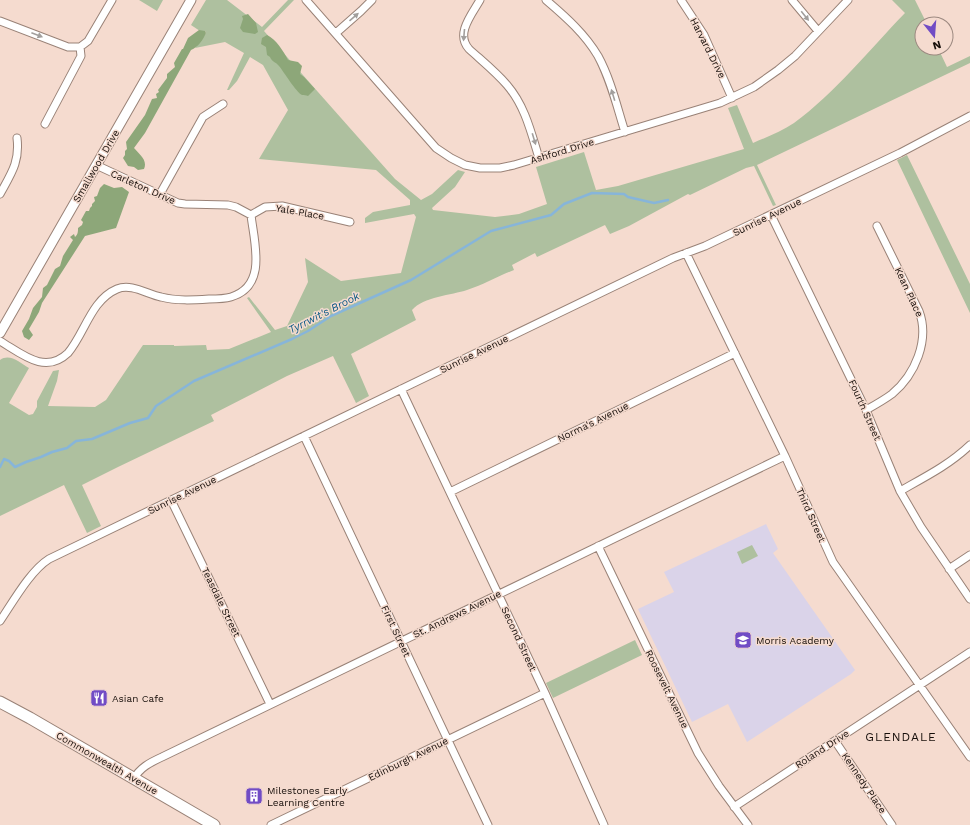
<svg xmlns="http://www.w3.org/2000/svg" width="970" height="825" font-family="'Work Sans',sans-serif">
  <rect width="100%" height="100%" fill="#f5dbcf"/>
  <path fill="#dad3e9" d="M766 524 778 549 773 553 855 670 851 674 747 742 728 704 692 722 638 609 674 592 664 572Z"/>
  <path fill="#aec09f" d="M139 0H163L157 11Z
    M206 0H227L262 27 288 0H294L264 31 395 179 421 200 432 194 458 170 465 172 455 187 432 208 433 210 495 217 519 214 547 204 536 167 584 152 596 190 618 186 744 149 728 108 737 105 753 143C767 137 782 131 794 123 835 93 870 49 905 13L892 0H915L927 24H922V48H938L947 67 970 56V63L757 165 776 205 773 206 754 166 746 168 690 195 688 194 629 226 610 234 605 225 537 257 535 253 512 265 514 270C498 276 483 285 467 290 452 295 423 297 412 310L416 320 351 354 369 396 356 403 333 356 287 376 211 415 214 421 118 467 82 485 101 526 87 533 64 485 0 516V360C10 353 20 363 29 368L9 403 29 415 33 414 37 407V401L53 371 59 370 57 381 48 406 95 407 106 400 143 345H174V346L206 345 207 350 229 349 271 332 247 298 249 297 275 330 287 326 308 282 305 258 341 281 401 273 416 217 414 214 365 223V218L373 212 410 205V200L376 170 259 159 288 110 263 65 250 57 237 81 229 90H227L244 53 225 42 195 48 206 33 205 31H200L191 25Z
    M907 155 970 284V313L897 160Z
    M752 545 758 556 742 564 737 552Z
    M635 640 642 655 553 698 546 683Z"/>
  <path fill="#8da779" d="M248 14 256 23 258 32 255 34 243 32 240 28 243 19 242 16Z
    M199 30 205 31 206 33C203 40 198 47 191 50L145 133 134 148C139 154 148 160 144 169L138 170 134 167 128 166 123 158 125 155V151L127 149 126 142 145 115 152 99 157 98 156 94 159 92 158 90 167 78V74L175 67 174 63 182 49H183L188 38Z
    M267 35C276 39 284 52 288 60L298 62 302 66 300 74 304 77 315 89 308 96C306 95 304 95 302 95 296 92 284 72 279 66 276 62 272 62 270 57L267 55 266 47 261 44 262 38Z
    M104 184 114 188 122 187 129 192 116 228 85 236 42 303 39 312 29 329 33 335 29 340 24 337 22 331 29 319 33 308 42 297 43 288 47 285 55 269 60 266 63 256 73 240 70 237 74 234 75 237C78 234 78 232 78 228L82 225 83 222 81 220 86 211H89L90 208 92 206V204L95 201 94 197 97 196 100 188Z"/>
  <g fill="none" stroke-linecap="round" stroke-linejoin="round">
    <path stroke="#87b5d9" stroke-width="2.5" d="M0 467 4 459 9 461 15 467 26 462 41 457 52 452 67 448 76 441 92 439 130 423 148 418 156 406 194 381 292 339 308 331 331 316 411 280 491 231 551 215 564 204 592 193 624 194 628 197 654 203 668 200"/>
    <defs>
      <path id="minor" d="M306 0 436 148 451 158 465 165 480 168H500L514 165 720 103 754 87 778 70 795 56 848 0
        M480 0C472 14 455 34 469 49 481 60 496 72 507 85 525 106 531 132 539 158
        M546 0C566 17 585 34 598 56 611 80 617 107 625 132
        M681 0 704 35 732 98
        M792 0 818 31
        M0 21 68 47H80L88 41 112 0
        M336 33 361 11 372 0
        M45 124 81 56 80 47
        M0 194C11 174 20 162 17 138
        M160 194 203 117 223 104
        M251 215 265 207 282 206 350 222
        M771 215 866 410 900 491 921 527 970 599
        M686 253 785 456 833 562 970 757
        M0 341C22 354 45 375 68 353 85 333 91 300 117 289 131 283 147 294 161 297 177 301 193 300 209 299 216 299 224 299 231 297 268 286 254 242 251 215L236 207 228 205 185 204 178 203 96 165
        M401 389 545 693 604 825
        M866 410C875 405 884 400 892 394 915 375 930 340 919 311L877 226
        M304 436 488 825
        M900 491C925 477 949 465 970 445
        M450 492 735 353
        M171 500 270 704
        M598 546 698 753 719 786 748 825
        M949 569 970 555
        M0 621C13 602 30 571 49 559L673 258 705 246 900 153 970 116
        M835 741 892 825
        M134 779C139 768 151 762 162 757L785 456
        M734 807 970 652
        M271 825 545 693"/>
      <path id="tertiary" d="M0 333 191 0"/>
      <path id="primary" d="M0 702 30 718 214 825"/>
    </defs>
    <use href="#minor" stroke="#998277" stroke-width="9"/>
    <use href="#tertiary" stroke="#998277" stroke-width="11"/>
    <use href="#primary" stroke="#998277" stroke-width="13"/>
    <use href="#minor" stroke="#fff" stroke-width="7"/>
    <use href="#tertiary" stroke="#fff" stroke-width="9"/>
    <use href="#primary" stroke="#fff" stroke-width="11"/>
  </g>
  <defs><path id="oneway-solid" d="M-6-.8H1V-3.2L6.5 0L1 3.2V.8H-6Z"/></defs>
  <g fill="#a29f9d">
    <use href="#oneway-solid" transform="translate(805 16) rotate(51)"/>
    <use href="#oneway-solid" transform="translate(354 17) rotate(-41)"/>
    <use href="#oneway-solid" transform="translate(37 35) rotate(21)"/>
    <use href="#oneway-solid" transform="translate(464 35) rotate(95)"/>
    <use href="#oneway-solid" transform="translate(613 95) rotate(-107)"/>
    <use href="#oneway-solid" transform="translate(534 139) rotate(73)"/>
  </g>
  <defs>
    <symbol id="school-square" viewBox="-11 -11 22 22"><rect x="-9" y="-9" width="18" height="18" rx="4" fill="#714cc5" stroke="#f5dbcf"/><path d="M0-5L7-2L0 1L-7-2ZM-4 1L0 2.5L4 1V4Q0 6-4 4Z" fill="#fff"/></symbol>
    <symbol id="restaurant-square" viewBox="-11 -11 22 22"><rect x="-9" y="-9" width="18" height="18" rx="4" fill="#714cc5" stroke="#f5dbcf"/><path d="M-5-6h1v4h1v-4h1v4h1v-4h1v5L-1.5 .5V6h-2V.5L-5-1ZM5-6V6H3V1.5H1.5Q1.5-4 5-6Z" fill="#fff"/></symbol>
    <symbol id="building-square" viewBox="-11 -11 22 22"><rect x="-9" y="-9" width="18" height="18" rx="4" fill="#714cc5" stroke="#f5dbcf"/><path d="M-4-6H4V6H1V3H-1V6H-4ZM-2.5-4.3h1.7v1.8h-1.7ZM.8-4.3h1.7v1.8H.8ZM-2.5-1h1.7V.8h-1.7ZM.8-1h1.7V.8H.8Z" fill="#fff"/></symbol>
  </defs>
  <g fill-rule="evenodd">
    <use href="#school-square" x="733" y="630" width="20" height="20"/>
    <use href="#restaurant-square" x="89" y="688" width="20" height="20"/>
    <use href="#building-square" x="244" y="786" width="20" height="20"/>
  </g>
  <g text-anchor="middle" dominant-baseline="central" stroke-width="3" stroke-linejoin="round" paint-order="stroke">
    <g font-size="10" fill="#160e0a" stroke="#f5dbcf">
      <text transform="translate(708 48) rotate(63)">Harvard Drive</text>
      <text transform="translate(562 151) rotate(-17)">Ashford Drive</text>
      <text transform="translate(96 166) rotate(-60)">Smallwood Drive</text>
      <text transform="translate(143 187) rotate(24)">Carleton Drive</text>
      <text transform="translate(300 212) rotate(10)">Yale Place</text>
      <text transform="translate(767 217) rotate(-26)">Sunrise Avenue</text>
      <text transform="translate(909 292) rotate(65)">Kean Place</text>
      <text transform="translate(474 354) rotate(-26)">Sunrise Avenue</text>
      <text transform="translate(865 410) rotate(66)">Fourth Street</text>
      <text transform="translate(593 422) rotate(-26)">Norma's Avenue</text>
      <text transform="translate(182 495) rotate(-26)">Sunrise Avenue</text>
      <text transform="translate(811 515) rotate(66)">Third Street</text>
      <text transform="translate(221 602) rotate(64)">Teasdale Street</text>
      <text transform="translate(457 614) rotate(-26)">St. Andrews Avenue</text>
      <text transform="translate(396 631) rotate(65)">First Street</text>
      <text transform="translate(519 639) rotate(65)">Second Street</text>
      <text transform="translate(667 689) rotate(64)">Roosevelt Avenue</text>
      <text transform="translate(822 749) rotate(-33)">Roland Drive</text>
      <text transform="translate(408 759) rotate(-26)">Edinburgh Avenue</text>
      <text transform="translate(107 763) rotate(30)">Commonwealth Avenue</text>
      <text transform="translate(864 783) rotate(56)">Kennedy Place</text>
    </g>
    <g font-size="10" fill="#160e0a" stroke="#f5dbcf" text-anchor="start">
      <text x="756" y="640">Morris Academy</text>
      <text x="112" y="698">Asian Cafe</text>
      <text x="267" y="790">Milestones Early<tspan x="267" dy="12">Learning Centre</tspan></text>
    </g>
    <g font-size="11" font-style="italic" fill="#065784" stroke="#f5dbcf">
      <text transform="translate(324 313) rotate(-27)">Tyrrwit's Brook</text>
    </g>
    <g font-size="12" letter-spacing="1" fill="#160e0a" stroke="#f5dbcf">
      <text x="901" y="737">GLENDALE</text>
    </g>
  </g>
  <g transform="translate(934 36) rotate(163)"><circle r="19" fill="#f5dbcf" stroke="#9c8980"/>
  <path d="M0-3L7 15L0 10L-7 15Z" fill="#714cc5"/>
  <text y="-6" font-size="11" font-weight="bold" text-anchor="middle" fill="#160e0a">N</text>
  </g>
</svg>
